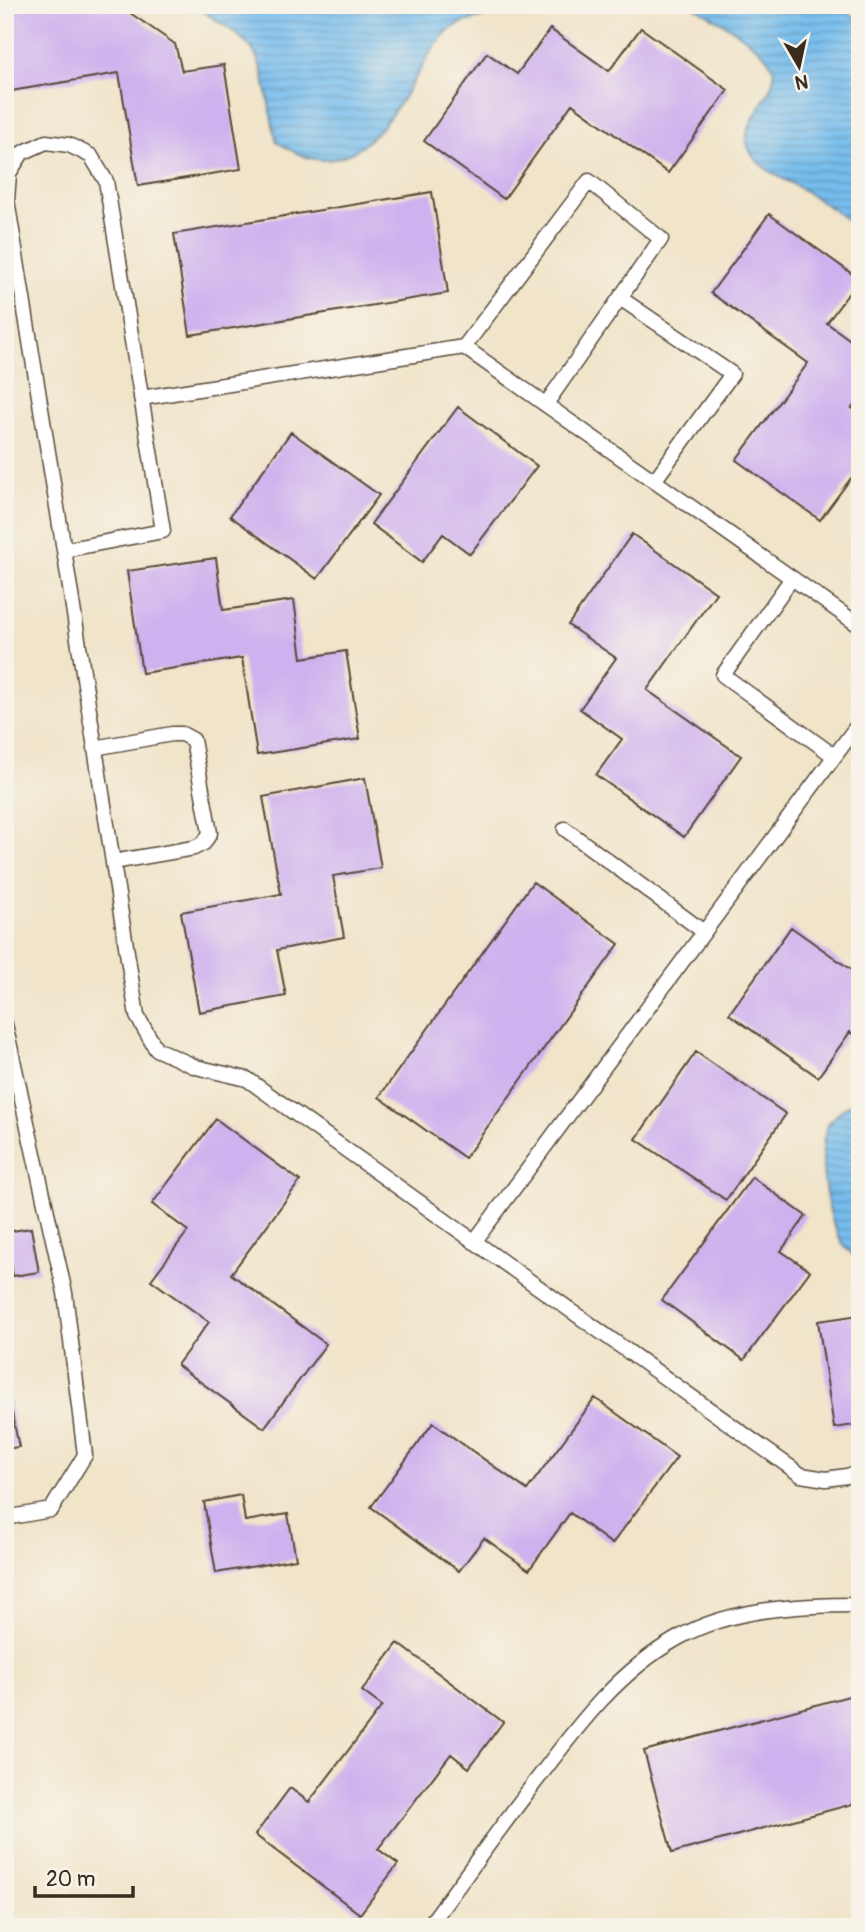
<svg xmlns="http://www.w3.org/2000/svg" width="865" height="1932" font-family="Pangolin,sans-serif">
  <defs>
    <pattern id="water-rules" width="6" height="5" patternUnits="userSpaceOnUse" patternTransform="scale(1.75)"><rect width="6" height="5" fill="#76bdee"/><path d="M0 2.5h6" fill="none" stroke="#629ac0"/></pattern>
  </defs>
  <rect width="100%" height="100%" fill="#f7f3e8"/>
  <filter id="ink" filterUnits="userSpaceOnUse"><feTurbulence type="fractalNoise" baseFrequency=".0143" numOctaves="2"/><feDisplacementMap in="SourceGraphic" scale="14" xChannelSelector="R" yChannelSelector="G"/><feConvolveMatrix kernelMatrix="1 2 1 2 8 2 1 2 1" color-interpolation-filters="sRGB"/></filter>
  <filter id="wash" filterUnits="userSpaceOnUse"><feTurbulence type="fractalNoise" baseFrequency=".00686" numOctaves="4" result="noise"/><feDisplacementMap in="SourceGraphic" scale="28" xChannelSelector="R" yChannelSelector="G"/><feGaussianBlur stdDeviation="1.57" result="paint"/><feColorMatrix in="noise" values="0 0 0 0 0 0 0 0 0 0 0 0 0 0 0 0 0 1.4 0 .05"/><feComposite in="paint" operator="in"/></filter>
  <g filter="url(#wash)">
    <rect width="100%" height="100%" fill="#f0e4c9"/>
    <path fill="url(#water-rules)" stroke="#587486" stroke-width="2" d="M193 5H570C542 9 472 13 451 29 436 40 428 57 419 72 397 108 362 171 310 158 298 155 288 149 277 142 269 116 267 73 254 52 246 37 208 15 193 5Z
      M691 5H833L860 19V231C844 217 826 204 808 193 789 180 759 172 749 149 744 138 748 129 753 119 760 105 772 91 774 75 775 50 711 16 691 5Z
      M860 1099V1257C856 1255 853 1255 850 1252 827 1232 816 1154 827 1127 833 1114 848 1105 860 1099Z"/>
    <g id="blocks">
      <path fill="#ceb1ee" d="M5 5H101L102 9 120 6 175 44 182 71 224 65 241 169 138 186 119 73 5 92Z
        M641 28 728 90 668 173 572 104 504 199 424 141 487 53 517 74 550 29 609 71Z
        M432 192 448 293 190 335 174 234Z
        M769 214 859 279 827 323 860 347V398L852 408 860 414V466L820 520 736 460 808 363 711 293Z
        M458 407 537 466 470 554 443 534 422 562 371 524Z
        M291 432 379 495 317 579 230 516Z
        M632 534 716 593 647 690 741 756 684 837 596 775 622 739 580 709 616 658 568 625Z
        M216 558 223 610 294 600 302 658 346 651 360 739 257 755 242 658 142 673 127 571Z
        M365 778 381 868 333 876 344 937 277 950 286 996 199 1012 181 912 281 894 263 797Z
        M533 882 619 944 465 1158 379 1097Z
        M791 927 860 976V1039L850 1032 818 1077 729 1014Z
        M696 1052 786 1114 726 1200 636 1139Z
        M216 1119 300 1181 231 1274 326 1344 264 1428 177 1365 209 1322 151 1280 188 1231 152 1204Z
        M752 1177 806 1216 781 1251 810 1271 744 1360 662 1300Z
        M31 1228 39 1272 13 1276 6 1232Z
        M860 1315V1424L834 1428 818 1321Z
        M5 1379 19 1447 5 1449Z
        M595 1398 677 1457 612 1544 570 1513 529 1570 484 1538 459 1571 371 1507 433 1423 527 1490Z
        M241 1495 245 1521 288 1514 296 1559 216 1573 204 1502Z
        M398 1643 503 1722 469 1768 451 1754 378 1849 398 1864 360 1914 255 1835 290 1788 309 1802 382 1706 362 1691Z
        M860 1693V1802L672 1853 644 1751Z"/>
    </g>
  </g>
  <g filter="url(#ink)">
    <use href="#blocks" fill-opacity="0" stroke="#564638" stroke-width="2"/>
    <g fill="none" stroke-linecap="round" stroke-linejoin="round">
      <defs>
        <path id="lane" d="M620 298 732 374 654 481
          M464 347 589 181 661 239 546 404
          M141 398 464 347 860 626
          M64 550 7 200 9 173 22 153 46 142 69 145 91 156 106 181 163 531 64 550 137 1016 156 1049 196 1067 247 1079 801 1475 826 1479 860 1474
          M792 578 723 675 834 756
          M94 748 172 734H182L193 740 210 833 204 843 194 848 113 862
          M565 829 704 932
          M5 1024 65 1293 85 1455 51 1510 5 1518
          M474 1242 860 722
          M428 1927C465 1877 501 1826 539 1777 579 1724 619 1671 678 1638 730 1608 801 1605 860 1605"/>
      </defs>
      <use href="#lane" stroke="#564638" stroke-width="17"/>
      <use href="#lane" stroke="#fff" stroke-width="14"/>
    </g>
  </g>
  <rect width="865" height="1932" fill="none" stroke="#f7f3e8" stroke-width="28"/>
  <g transform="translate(799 66) rotate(171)" stroke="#f7f3e8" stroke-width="5" paint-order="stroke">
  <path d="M0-5L12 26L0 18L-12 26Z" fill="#3b2a1e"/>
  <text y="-10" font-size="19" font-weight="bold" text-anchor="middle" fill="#3b2a1e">N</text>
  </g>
  <path d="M35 1886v10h98v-10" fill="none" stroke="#3b2a1e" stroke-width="3.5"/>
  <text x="46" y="1886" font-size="21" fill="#3b2a1e" stroke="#f7f3e8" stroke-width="5" paint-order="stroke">20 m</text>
</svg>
